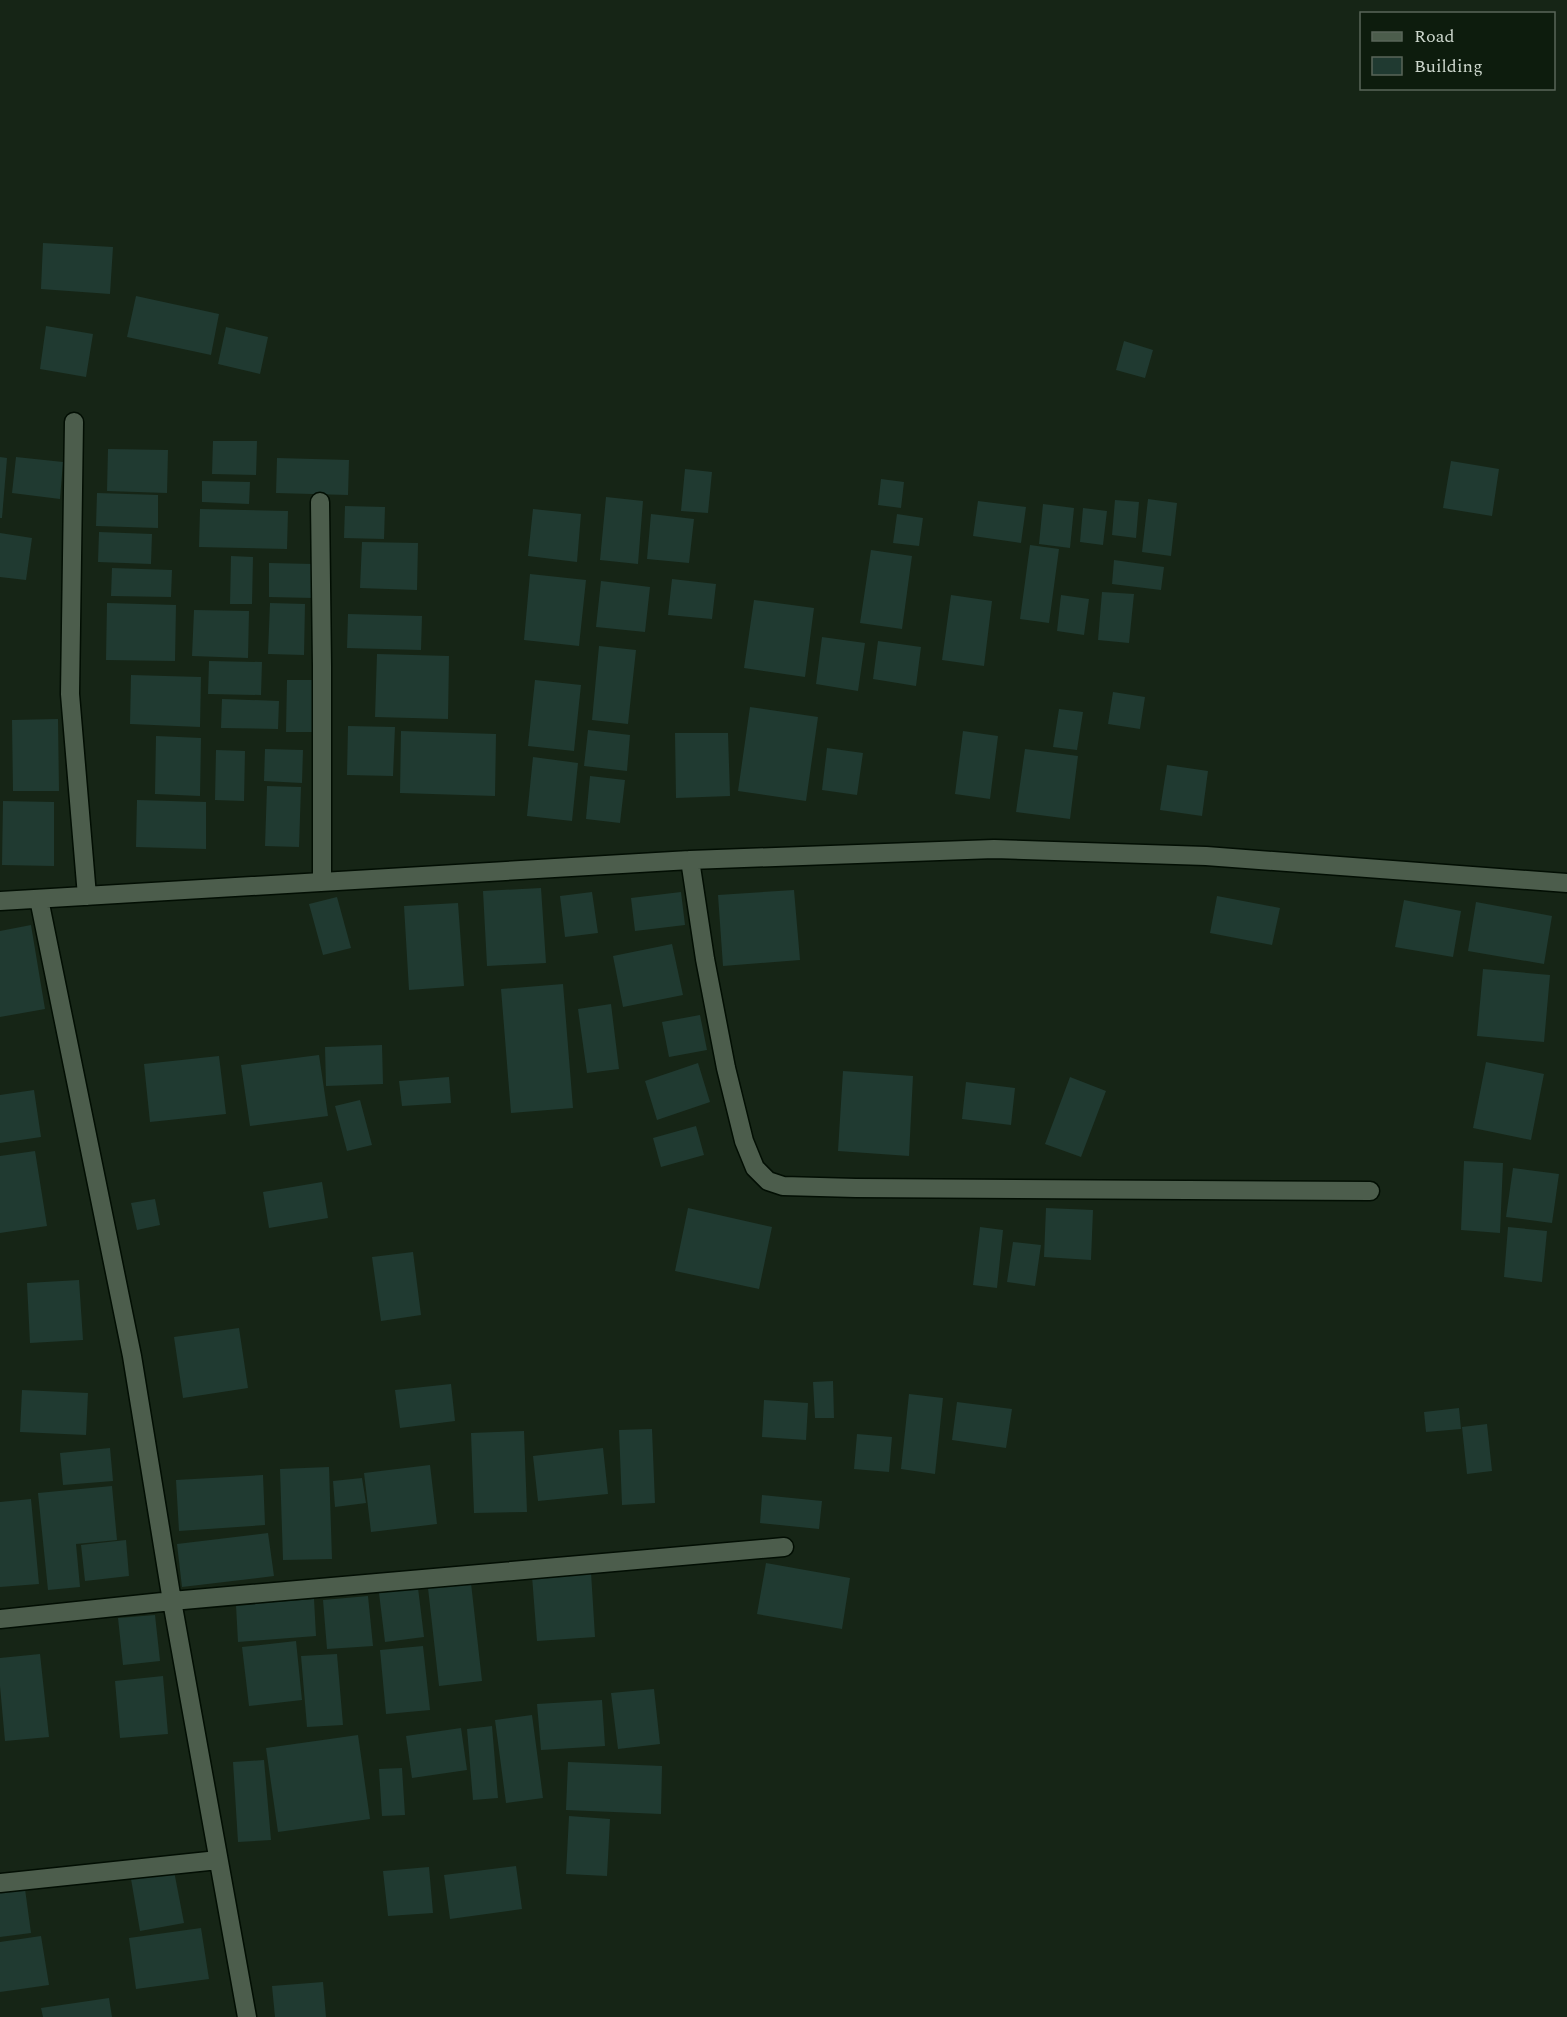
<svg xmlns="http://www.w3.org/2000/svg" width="1567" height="2017" font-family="Spectral,serif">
  <rect width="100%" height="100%" fill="#162516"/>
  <path fill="#203a31" d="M43 243 113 247 110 294 41 289Z
    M136 296 219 314 211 355 127 337Z
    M46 326 93 334 86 377 40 369Z
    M226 327 268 337 260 374 218 364Z
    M1124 341 1153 350 1145 378 1116 370Z
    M213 441H257L256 475 212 474Z
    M108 449 168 450 167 493 107 491Z
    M0 457 7 458 2 518H0Z
    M16 457 63 462 60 499 12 493Z
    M277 458 349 460 348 495 276 493Z
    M1451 461 1499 469 1492 516 1443 508Z
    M685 469 712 472 708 513 681 511Z
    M881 479 904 482 901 508 878 505Z
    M202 481 250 482 249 504 202 502Z
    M97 493 158 495V528L96 526Z
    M606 497 643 501 638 564 600 560Z
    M1148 499 1177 503 1171 556 1142 552Z
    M1115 500 1139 502 1136 538 1112 535Z
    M978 501 1026 507 1021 543 973 536Z
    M1043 504 1074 508 1070 548 1039 544Z
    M345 506 385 507 384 539 344 538Z
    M1083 508 1107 511 1103 545 1080 542Z
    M200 509 288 511 287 549 199 547Z
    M533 509 581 514 577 562 528 556Z
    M651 514 694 519 689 563 647 559Z
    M897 514 923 518 919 546 893 543Z
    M99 532 152 534 151 564 98 562Z
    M0 533 32 538 26 580 0 577Z
    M362 542 418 543 417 590 360 588Z
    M1030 545 1059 549 1049 623 1020 619Z
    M871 550 912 556 902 629 860 623Z
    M231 556 253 557 252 604H230Z
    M1114 560 1164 567 1161 590 1112 584Z
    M269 563 313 564V598L269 597Z
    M112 568 172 570 171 597 111 596Z
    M530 574 586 580 579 646 524 640Z
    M672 579 716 584 712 619 668 615Z
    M601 581 650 587 645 632 596 627Z
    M1102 592 1134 594 1129 643 1098 640Z
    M951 595 992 601 984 666 942 660Z
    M1061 595 1089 599 1084 635 1057 631Z
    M754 600 814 608 805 677 744 668Z
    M107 603 176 605 175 661 106 660Z
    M270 603 305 604 304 655 268 654Z
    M194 610 249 611 248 658 192 656Z
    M348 614 422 616 421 650 347 648Z
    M822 637 865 643 858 691 816 684Z
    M878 641 921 647 916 686 873 679Z
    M599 646 636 650 628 724 592 720Z
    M377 654 449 656 448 719 375 717Z
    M209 661 262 662 261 695 208 694Z
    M131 675 201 677 200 727 130 724Z
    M287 680H313L312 732H286Z
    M535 680 581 685 574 751 528 746Z
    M1113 692 1145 697 1140 729 1108 724Z
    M222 699 279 701 278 729 221 728Z
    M750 707 818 717 806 801 738 791Z
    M1059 709 1083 712 1077 750 1053 747Z
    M58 719 59 791H13L12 720Z
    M348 726 395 727 393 776 347 775Z
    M588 730 630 735 627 771 584 766Z
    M401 731 496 734 495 796 400 793Z
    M963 731 998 736 990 799 955 794Z
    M675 733H728L730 796 676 798Z
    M156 736 201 738 200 796 155 794Z
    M827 748 863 753 857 795 822 790Z
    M265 749 303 750 302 783 264 781Z
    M1025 749 1078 756 1070 819 1016 812Z
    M216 750 245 751 244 801 215 800Z
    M533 757 578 763 572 821 527 816Z
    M1167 765 1208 771 1202 816 1160 810Z
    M590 776 625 780 620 823 586 819Z
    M267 786 301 787 299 847 265 846Z
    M137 800 206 802V849L136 847Z
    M3 801 54 802V866L2 865Z
    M541 888 546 963 487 966 483 891Z
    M794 890 800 960 723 966 718 895Z
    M592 892 598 933 565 937 560 896Z
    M681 892 685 925 635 931 631 898Z
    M1217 896 1280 908 1272 945 1210 933Z
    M337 897 351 948 323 955 309 904Z
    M1404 900 1461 911 1453 957 1395 947Z
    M1476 902 1552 916 1544 964 1468 951Z
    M458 903 464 986 409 990 404 906Z
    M31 925 45 1009 0 1017V931Z
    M672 944 683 995 623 1007 613 956Z
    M1483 969 1550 975 1544 1042 1477 1036Z
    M563 984 573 1108 511 1113 501 989Z
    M611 1004 619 1069 587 1073 578 1009Z
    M700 1015 707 1050 669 1057 662 1022Z
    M382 1045 383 1084 326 1086 325 1047Z
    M319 1055 328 1116 250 1126 241 1065Z
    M219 1056 226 1114 150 1122 144 1064Z
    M1486 1062 1544 1074 1531 1140 1473 1128Z
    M698 1063 710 1102 657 1120 645 1081Z
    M843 1071 913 1076 909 1156 838 1151Z
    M449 1077 451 1103 402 1106 399 1081Z
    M1070 1077 1106 1091 1081 1157 1045 1144Z
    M966 1082 1015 1088 1011 1125 962 1119Z
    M34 1090 41 1137 0 1143V1095Z
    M360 1100 372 1145 347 1151 335 1106Z
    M696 1126 704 1155 661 1167 653 1138Z
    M35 1151 47 1226 0 1233V1156Z
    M1464 1161 1503 1163 1500 1233 1461 1230Z
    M1513 1168 1559 1174 1552 1223 1506 1217Z
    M322 1182 328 1218 269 1228 263 1192Z
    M155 1199 160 1225 137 1230 131 1203Z
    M688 1208 772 1227 759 1289 675 1271Z
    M1046 1208 1093 1210 1091 1260 1044 1257Z
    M980 1227 1003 1230 997 1288 973 1285Z
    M1508 1227 1547 1231 1542 1282 1504 1277Z
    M1013 1242 1041 1245 1035 1286 1007 1282Z
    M413 1252 421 1315 381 1321 372 1257Z
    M79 1280 83 1340 30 1343 27 1283Z
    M239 1328 248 1388 183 1398 174 1337Z
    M833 1381 834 1418H815L813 1382Z
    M451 1384 455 1421 400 1428 395 1390Z
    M22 1390 88 1393 86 1435 20 1432Z
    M909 1394 943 1398 935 1474 901 1469Z
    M764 1400 808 1403 806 1440 762 1437Z
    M957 1402 1012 1409 1006 1448 952 1440Z
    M1459 1408 1461 1429 1426 1432 1424 1412Z
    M1487 1424 1492 1471 1467 1474 1462 1427Z
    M652 1429 655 1503 622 1505 619 1430Z
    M524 1431 527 1512 474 1513 471 1433Z
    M857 1434 892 1437 889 1472 854 1469Z
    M110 1448 113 1481 63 1485 60 1453Z
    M603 1448 608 1494 538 1501 533 1456Z
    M430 1465 437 1524 371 1532 364 1473Z
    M329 1467 332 1559 283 1560 280 1469Z
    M263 1475 265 1525 179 1531 176 1480Z
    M362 1478 366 1503 335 1507 333 1481Z
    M112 1486 117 1540 76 1544 80 1587 48 1590 38 1493Z
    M762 1495 822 1501 819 1529 760 1523Z
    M31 1499 39 1584 0 1587V1502Z
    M268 1533 274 1576 182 1587 177 1544Z
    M126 1540 129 1576 85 1581 81 1545Z
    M766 1563 850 1578 842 1629 757 1614Z
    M591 1572 595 1637 537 1641 532 1576Z
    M471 1583 482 1681 439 1686 428 1588Z
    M418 1588 424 1637 385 1642 379 1593Z
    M368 1596 373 1646 327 1649 323 1600Z
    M314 1599 316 1636 238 1642 236 1605Z
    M155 1615 160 1661 123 1665 118 1618Z
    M296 1641 302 1700 249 1706 242 1647Z
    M423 1646 430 1710 386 1714 380 1650Z
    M40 1654 49 1737 5 1741 0 1686V1658Z
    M337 1654 343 1725 307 1727 301 1656Z
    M163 1676 168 1734 120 1738 115 1681Z
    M654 1689 660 1744 618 1749 611 1693Z
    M602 1700 605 1746 541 1750 537 1704Z
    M532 1715 543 1798 506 1803 495 1720Z
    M492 1726 498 1798 473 1800 467 1729Z
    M461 1728 467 1770 412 1778 406 1736Z
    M358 1735 370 1819 278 1832 266 1748Z
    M264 1760 271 1840 238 1842 233 1762Z
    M568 1762 662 1766 661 1814 566 1810Z
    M402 1768 405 1815 382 1816 379 1769Z
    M569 1816 610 1819 607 1876 566 1874Z
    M516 1866 522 1909 450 1919 444 1875Z
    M429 1867 433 1913 388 1916 383 1871Z
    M174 1871 184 1923 140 1931 131 1879Z
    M25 1889 31 1933 0 1937V1892Z
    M201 1928 209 1979 136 1989 129 1938Z
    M41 1936 49 1985 0 1992V1942Z
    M323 1982 326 2017H275L272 1986Z
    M109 1998 112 2017H43L41 2008Z"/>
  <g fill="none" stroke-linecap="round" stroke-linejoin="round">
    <defs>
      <path id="street" d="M74 422 70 694 87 896
        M320 502 322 666V882
        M690 860 705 959 726 1068 744 1141 755 1168 768 1181 783 1186 856 1188 1370 1191
        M39 899 132 1356 172 1601 247 2017
        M0 901 690 860 994 849 1206 856 1567 883
        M0 1619 172 1601 784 1547
        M0 1883 218 1860"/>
    </defs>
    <use href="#street" stroke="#020e03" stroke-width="21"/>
    <use href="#street" stroke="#4c5d4c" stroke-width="18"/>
  </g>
  <rect x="1360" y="12" width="195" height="78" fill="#0d1c0d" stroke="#596659" stroke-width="1.5"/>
  <rect x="1372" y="32" width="30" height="9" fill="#4c5d4c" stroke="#596659" stroke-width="1.5"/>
  <text x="1414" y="42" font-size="18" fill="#ccd6cc">Road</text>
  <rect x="1372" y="57" width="30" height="18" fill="#203a31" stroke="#596659" stroke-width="1.5"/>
  <text x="1414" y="72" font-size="18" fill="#ccd6cc">Building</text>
</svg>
